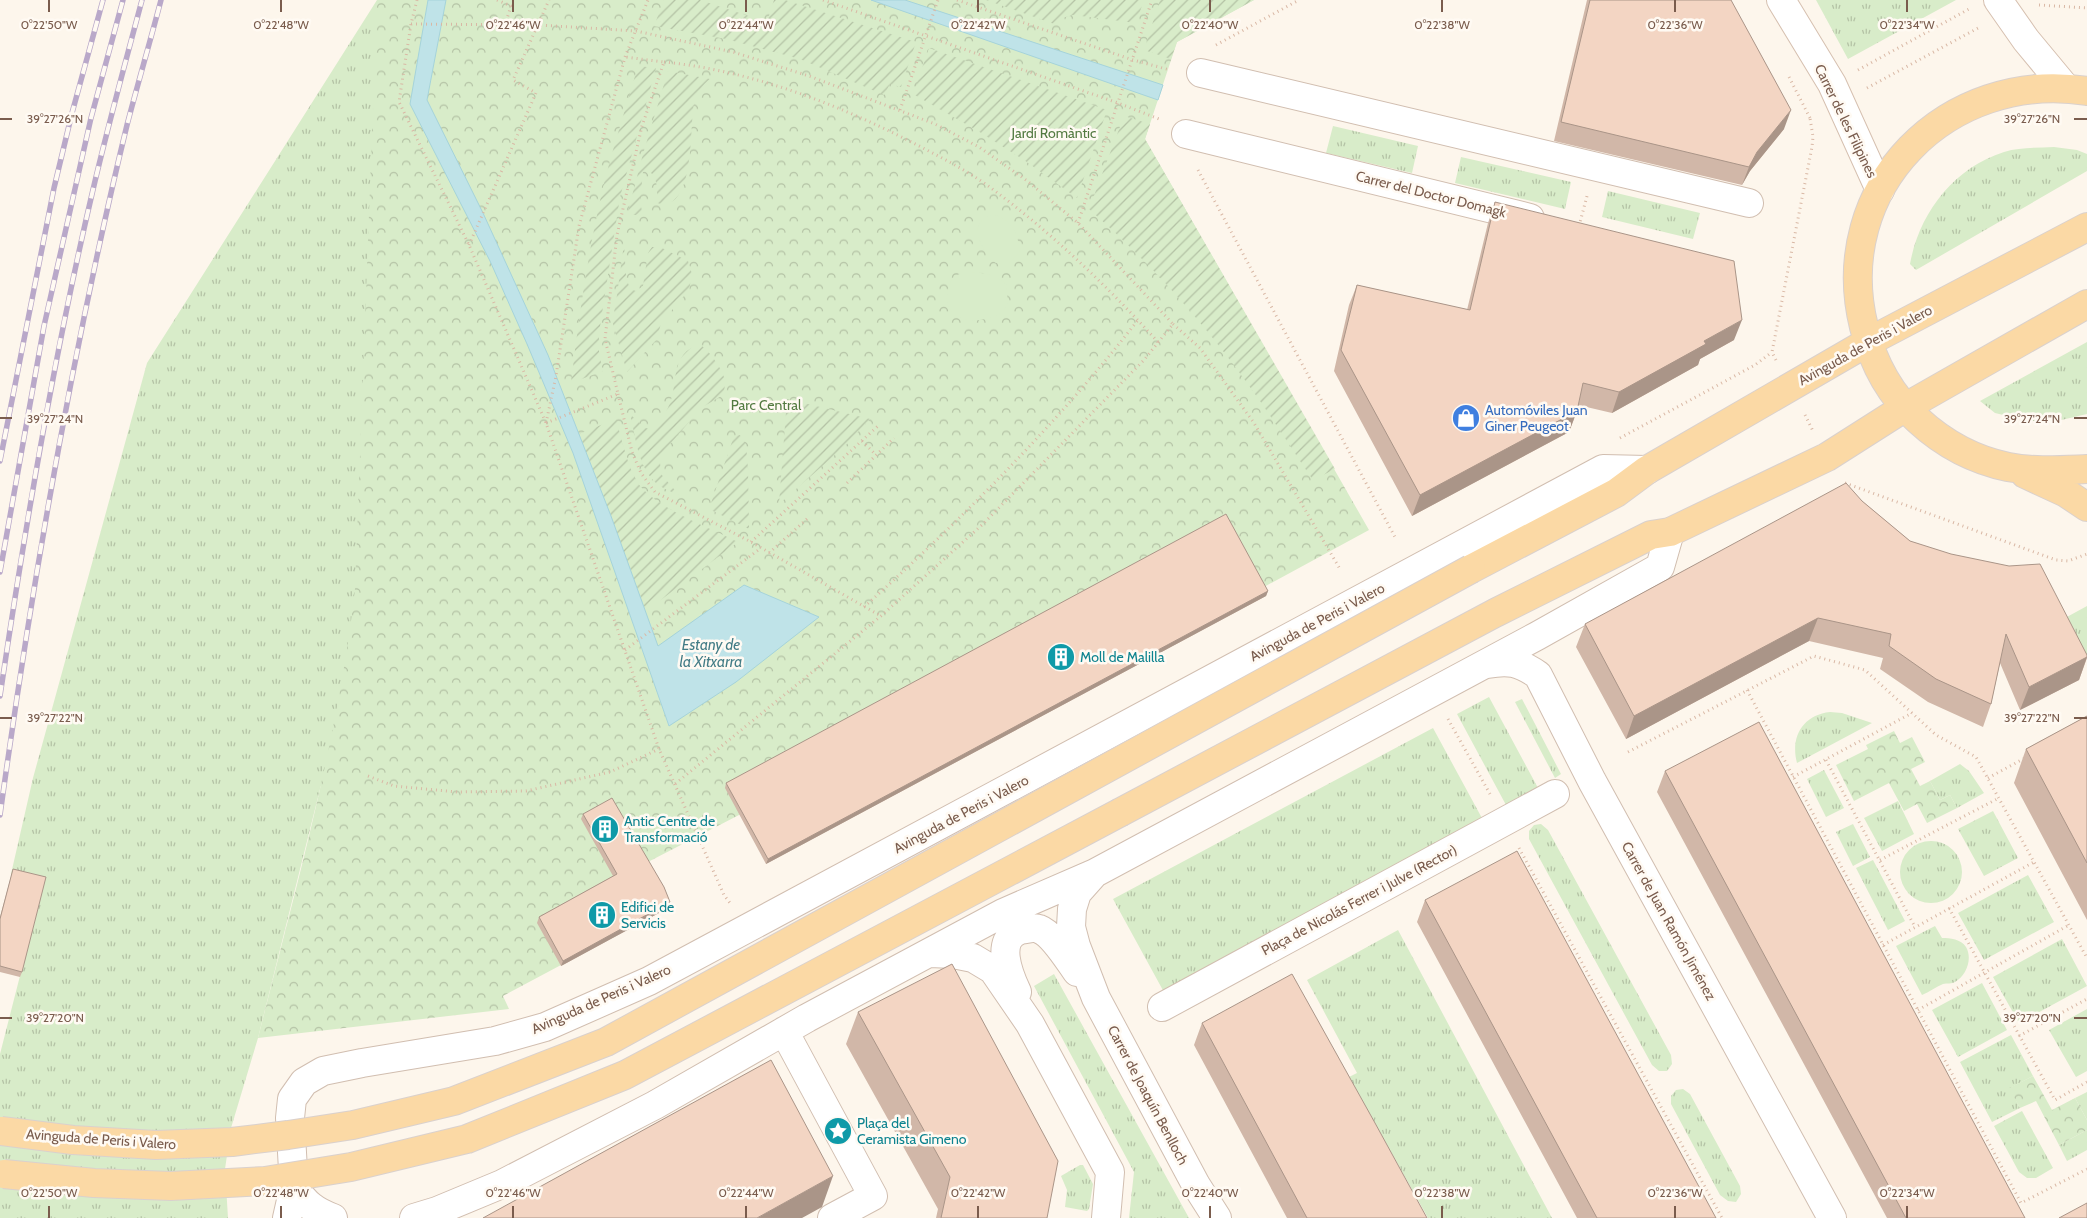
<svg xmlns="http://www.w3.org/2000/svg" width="2087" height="1218" font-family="Cabin,sans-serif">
  <defs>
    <pattern id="grass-tufts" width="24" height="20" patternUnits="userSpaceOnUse" patternTransform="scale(1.25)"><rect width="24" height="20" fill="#d8ecc9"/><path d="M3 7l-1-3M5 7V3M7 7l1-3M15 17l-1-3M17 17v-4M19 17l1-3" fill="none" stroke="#b4c2a5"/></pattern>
    <pattern id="park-crowns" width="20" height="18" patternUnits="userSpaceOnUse" patternTransform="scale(1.25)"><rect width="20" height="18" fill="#d8ecc9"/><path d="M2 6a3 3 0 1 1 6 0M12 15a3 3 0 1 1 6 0" fill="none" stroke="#b4c2a5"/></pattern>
    <pattern id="garden-furrows" width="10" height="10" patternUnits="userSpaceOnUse" patternTransform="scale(1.25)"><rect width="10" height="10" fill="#d8ecc9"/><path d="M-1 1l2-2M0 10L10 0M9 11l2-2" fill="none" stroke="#b4c2a5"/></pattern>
  </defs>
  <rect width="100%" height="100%" fill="#fdf6ec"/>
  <path fill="url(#grass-tufts)" d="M377 0H406L473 276 320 789 258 1038 231 1128 225 1169 228 1218H0V1054L44 882 11 874 33 778 147 363Z
    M1816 0H1956L1848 59Z
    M1333 126 1418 146 1412 173 1326 153Z
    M2054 147 2077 150 2087 154V171L1916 270 1910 264C1919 214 1953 168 2004 152 2020 147 2037 148 2054 147Z
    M1461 157 1571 182 1565 209 1455 183Z
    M1608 191 1700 213 1693 239 1602 217Z
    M2087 342V414L2057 421H2028L1995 413 1980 401Z
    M2087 606V658L2065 618Z
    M1489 697 1538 788 1506 805 1457 714Z
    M1522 699 1561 774 1555 778 1515 702Z
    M1830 712 1842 713 1872 723 1797 763C1790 737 1803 715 1830 712Z
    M1433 728 1483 820 1165 994 1113 899Z
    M1960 764 1969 771 1984 793 1957 808 1950 795 1940 800 1930 781Z
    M1824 770 1844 808 1826 817 1807 779Z
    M1898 801 1914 834 1882 851 1864 818Z
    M1993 811 2018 858 1984 876 1958 829Z
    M1541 824 1548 830 1671 1055 1672 1064 1667 1071H1659L1652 1065 1529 839V831L1534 825Z
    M1853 824 1870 857 1853 866 1836 832Z
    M1900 872a31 31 0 1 1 62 0a31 31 0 1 1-62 0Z
    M1873 860 1905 921 1888 930 1856 868Z
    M2028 875 2054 922 1984 960 1958 913Z
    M1935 926 1942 938C1950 938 1961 939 1966 947 1973 959 1966 976 1955 982 1952 984 1947 983 1943 984 1936 987 1929 992 1922 995L1896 946Z
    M1398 930 1552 1218H1428L1349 1077 1357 1073 1307 980Z
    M2062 939 2087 986 2019 1023 1993 977Z
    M1054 974 1189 1218H1129L1134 1172 1034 986Z
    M1982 983 2007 1030 1958 1057 1932 1010Z
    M2087 1009V1071L2076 1077 2049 1030Z
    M2011 1035 2033 1076 2010 1088 2020 1108 1992 1122 1960 1062Z
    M1683 1089 1690 1094 1740 1186 1741 1194 1736 1202 1728 1201 1720 1195 1671 1104V1096L1676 1090Z
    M2087 1092V1120L2075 1098Z
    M2022 1111 2053 1168 2036 1178H2027L2019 1172 1994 1126Z
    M2087 1130V1150L2067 1161 2059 1145Z
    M1080 1165H1083L1093 1184 1089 1209 1087 1211 1065 1207 1067 1190 1061 1176Z"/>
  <path fill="url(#park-crowns)" d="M377 0H1254L1177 42 1145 139 1369 530 1262 588 739 815 644 864 668 908 503 996 509 1009 258 1038C295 890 338 741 355 589Z
    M1894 731 1900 743 1912 737 1925 762 1911 769 1920 786 1930 781 1940 800 1950 795 1957 808 1927 823 1917 804 1904 811 1889 783 1854 801 1836 765 1868 749 1866 745Z
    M2033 1076 2052 1110 2075 1098 2087 1120V1130L2059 1145 2036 1101 2020 1108 2009 1088Z"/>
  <path fill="url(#garden-furrows)" d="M664 0H700L767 22 774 0H785L916 42 901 87 890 84 884 95 800 59 726 39 654 26Z
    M986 0H1144L1136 23 1073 15 1062 18 1057 25Z
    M1160 0H1254L1177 42 1171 59 1144 50Z
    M929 48 1107 110 1077 198 1024 160 978 131 913 94Z
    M638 66 656 68 620 197 599 333V353L603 371 571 383C579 314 589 246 605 179 615 141 627 104 638 66Z
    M668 71 710 79C702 85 697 94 694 104 689 127 696 214 657 203 657 191 659 176 647 170L643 172 640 202 642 211 636 215H627L643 154Z
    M1124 116 1150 124 1145 139 1335 469 1313 480C1291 448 1270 414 1247 383 1201 319 1148 261 1089 209Z
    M624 244 626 277 630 289 636 291 643 286 648 253 652 247H660L688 261 692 274 689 290 661 323 657 339 627 372 613 324Z
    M699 344C708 349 725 371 725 383 725 386 724 391 723 395L701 408 665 450 660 462 661 474 679 495C673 492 666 490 660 486 638 471 636 438 630 414L645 428 651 429C659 422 668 411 671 400 678 378 671 355 699 344Z
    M787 399 870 419 844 447 779 504Z
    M616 419C621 436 629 474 641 487 661 510 710 528 738 542L646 611 579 434Z
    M740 435 746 445 748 469 749 529 709 509 734 436Z"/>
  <path fill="#d8ecc9" d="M996 215C1012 221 1020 236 1019 253L1009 263H996L988 258 976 233C980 221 983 216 996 215Z
    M966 272C983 272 993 274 1006 284L1008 303 1002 313C995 316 988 319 980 320 961 323 942 311 948 290 950 285 951 279 955 276 958 274 963 273 966 272Z"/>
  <path fill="#bfe3e8" stroke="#a5d3da" d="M428 0H446L427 100 483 213 548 355 611 516 658 646 744 585 819 617 736 682 669 726 573 453 527 344 490 261 410 104Z
    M871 0H905L1163 85 1158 100Z"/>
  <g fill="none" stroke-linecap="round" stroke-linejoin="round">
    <defs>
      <path id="street" d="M1201 73 1749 203
        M1186 134 1530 218
        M1487 664C1509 660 1519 662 1538 675L1592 781 1832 1218
        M1093 875 1077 893 1072 909 1071 927 1076 946 1096 998 1196 1185 1217 1218
        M930 953 953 954 973 958 993 970 1030 1024 1110 1172 1106 1218
        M1017 992C1009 975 994 939 1020 930 1025 929 1034 927 1039 929 1053 934 1069 961 1077 972
        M1162 1007 1555 794
        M784 1031 873 1196 832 1218
        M294 1187C306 1204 314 1211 333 1218
        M287 1218 294 1187 290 1118 292 1099 304 1082 323 1071 362 1063 495 1041 545 1027 649 981 1603 469 1647 470
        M414 1218 437 1211 502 1184 655 1105 807 1018 1003 913 1095 873 1537 636 1660 567 1670 532"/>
      <path id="secondary" d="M1781 0 1832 84 1880 190
        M1998 0 2026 40 2065 87"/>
      <path id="primary" d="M2087 91C1948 69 1829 187 1864 327 1873 363 1890 395 1918 420 1943 443 1974 460 2008 467 2034 472 2061 470 2087 469
        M2025 474 2066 493 2087 507
        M1471 569 1616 493 1647 470 1868 342 2087 227
        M1121 812 1495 613 1651 535 1670 532 1827 457 1904 408 2087 304"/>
    </defs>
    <use href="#street" stroke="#d1beb0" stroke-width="30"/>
    <use href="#secondary" stroke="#d6c0b0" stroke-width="30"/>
    <use href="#primary" stroke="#dad1cd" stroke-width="30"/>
    <path stroke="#d9b8a5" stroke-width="3" stroke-dasharray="1 4" stroke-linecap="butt" d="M417 0 411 24 399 102 469 245 546 423 659 749 724 895 730 903
      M497 0 511 6 505 25
      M823 0 1118 103 1159 119
      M957 0 1133 60 1170 70
      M2039 5 2087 8
      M411 24 538 25 636 31 733 52 809 76 935 124 979 147 1026 180 1078 223 1173 324 1144 360 983 524 881 616 675 784
      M1216 45 1299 0
      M664 62C754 71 843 106 923 148 948 161 973 174 995 191 1054 235 1108 287 1158 342
      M1858 70 1969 9
      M1789 77 1810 118
      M1867 88 1980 27
      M900 110 938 0
      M1198 170 1396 539
      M1078 223 1152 0
      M1579 226 1587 196
      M469 245 536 93 513 80 549 0
      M1173 324 1200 348 1254 423 1340 569
      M1776 360 1772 352 1812 147 1813 137 1810 118 1812 116
      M618 394 632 452 641 473 655 492 751 542 881 616
      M1805 415 1813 431
      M546 423 618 394 605 339 617 235 642 126 664 62 625 57
      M546 423 556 376 579 226 625 57 648 0
      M1620 438 1755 365 1772 352
      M862 441 876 455
      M847 483 894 438
      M1845 483 2056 560 2068 561 2087 554
      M751 542 878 426
      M769 553 808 518
      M864 607C962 519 1057 424 1138 320
      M625 650 761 548
      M1747 690 2021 1203 2087 1169
      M1448 719 1490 794
      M1628 752 1814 656 1865 670 1936 735 1976 757 2087 958
      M1826 760 1915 927
      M368 776 394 786 457 792 526 791 610 772 659 749
      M1793 777 1912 713
      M1988 778 2025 758
      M1519 848 1722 1218
      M1880 860 1999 798
      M1949 908 2055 1100 2087 1082
      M1883 945 2034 862
      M1918 1010 2069 925
      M2019 1036 2087 999"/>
    <use href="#street" stroke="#fff" stroke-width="28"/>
    <use href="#secondary" stroke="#fff" stroke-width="28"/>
    <use href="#primary" stroke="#fbd9a5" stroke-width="28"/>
    <defs>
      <path id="rail" d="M0 461 54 188 72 113 103 0
        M0 572 44 326 91 118 123 0
        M0 696C25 527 53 360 92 194 107 129 125 64 142 0
        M0 815C32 583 72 352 127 125 138 83 150 42 161 0"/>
    </defs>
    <use href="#rail" stroke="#b9a8c9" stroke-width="5.5"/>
    <use href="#rail" stroke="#fffaf3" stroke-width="4" stroke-dasharray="11" stroke-linecap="butt"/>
    <defs>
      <path id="primary-bridge" d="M1 1131 73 1140 156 1145 232 1142 288 1135 353 1125 454 1101 606 1042 1471 569
        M4 1174 94 1183 171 1186 265 1181 351 1167 467 1139 625 1075 1121 812"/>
    </defs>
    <use href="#primary-bridge" stroke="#dad1cd" stroke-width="30" stroke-linecap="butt"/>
    <use href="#primary-bridge" stroke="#fbd9a5" stroke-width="28"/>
  </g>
  <path fill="#d1b7a8" d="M1587 0H1731L1784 129 1750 171 1742 185 1554 141Z
    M1495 202 1734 340 1700 359 1698 365 1612 413 1578 405 1577 411 1569 432 1412 516 1334 371 1349 305 1357 285 1467 310 1488 223Z
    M1862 501 1910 541 2087 655V658L2079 680 2020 710 2000 663 1991 704 1983 727 1928 702 1880 669 1883 658 1809 641 1626 739 1576 647 1585 624Z
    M1268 591 1266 596 766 864 725 788 726 783Z
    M2087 716V920L2014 783 2026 749Z
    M1665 771 2025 1218H1887L1657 792Z
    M583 814 668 908 561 966 537 923 539 917 613 876 581 819Z
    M13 869 22 972 20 977 0 972V917Z
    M1425 900 1716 1218H1577L1417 922Z
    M858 1012 1047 1218H936L938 1209 846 1044Z
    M1202 1023 1427 1218H1287L1194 1045Z"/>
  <path fill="#aa9588" d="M1791 110 1784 129 1750 171 1742 185 1749 167 1757 152Z
    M1742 320 1734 340 1700 359 1698 365 1612 413 1619 392 1704 341Z
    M1577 411 1569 432 1412 516 1420 495Z
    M1268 591 1266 596 766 864 768 859Z
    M1818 618 1809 641 1626 739 1634 716Z
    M2087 657 2079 680 2020 710 2029 687Z
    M670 902 668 908 561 966 563 961Z
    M833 1176 822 1207 802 1218H757Z"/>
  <path fill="#f3d5c3" stroke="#aa9588" d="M1590 0H1731L1791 110 1757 152 1749 167 1561 122Z
    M1495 202 1734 261 1742 320 1704 341 1706 344 1619 392 1583 383 1577 411 1420 495 1341 350 1357 285 1470 310Z
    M1846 483 1862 501 1910 541 1951 554 2009 566 2040 564 2087 655V657L2029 687 2006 634 1991 704 1936 679 1889 646 1891 634 1818 618 1634 716 1585 624Z
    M1226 514 1268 591 768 859 726 783Z
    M2087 716V863L2026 749Z
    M1759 722 2025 1218H1906L1665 771Z
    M612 798 664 887 670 902 563 961 539 917 617 874 583 814Z
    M1517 851 1716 1218H1597L1425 900Z
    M13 869 46 877 22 972 0 966V919Z
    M952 964 1058 1161 1047 1218H941L950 1177 858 1012Z
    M1292 974 1375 1123 1427 1218H1307L1202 1023Z
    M771 1060 833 1176 757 1218H483Z
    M2087 1203V1218H2059Z"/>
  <path fill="none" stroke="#7a5c4d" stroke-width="2" d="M49 0V12M281 0V12M513 0V12M746 0V12M978 0V12M1210 0V12M1442 0V12M1675 0V12M1907 0V12M0 119H12M2074 119H2087M0 418H12M2074 418H2087M0 718H12M2074 718H2087M0 1018H12M2074 1018H2087M49 1206V1218M281 1206V1218M513 1206V1218M746 1206V1218M978 1206V1218M1210 1206V1218M1442 1206V1218M1675 1206V1218M1907 1206V1218"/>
  <defs>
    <symbol id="shop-disc" viewBox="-11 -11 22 22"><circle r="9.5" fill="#3f7fe0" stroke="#fffaf3"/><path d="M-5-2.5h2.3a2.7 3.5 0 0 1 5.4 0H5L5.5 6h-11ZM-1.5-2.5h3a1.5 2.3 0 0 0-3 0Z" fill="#fff"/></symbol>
    <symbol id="building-disc" viewBox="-11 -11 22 22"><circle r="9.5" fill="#0f9aa8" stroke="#fffaf3"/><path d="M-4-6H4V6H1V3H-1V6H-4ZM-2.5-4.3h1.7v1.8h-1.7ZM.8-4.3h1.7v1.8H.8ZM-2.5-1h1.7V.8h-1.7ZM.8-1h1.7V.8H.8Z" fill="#fff"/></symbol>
    <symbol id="sight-disc" viewBox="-11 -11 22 22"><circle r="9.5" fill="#0f9aa8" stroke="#fffaf3"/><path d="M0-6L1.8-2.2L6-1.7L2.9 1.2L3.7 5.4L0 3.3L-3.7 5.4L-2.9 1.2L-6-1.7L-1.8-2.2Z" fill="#fff"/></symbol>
  </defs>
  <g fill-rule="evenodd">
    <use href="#shop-disc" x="1450" y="402" width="32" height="32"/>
    <use href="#building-disc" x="1045" y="641" width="32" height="32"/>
    <use href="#building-disc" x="589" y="813" width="32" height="32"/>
    <use href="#building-disc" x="586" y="899" width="32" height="32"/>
    <use href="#sight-disc" x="822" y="1115" width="32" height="32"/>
  </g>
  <g text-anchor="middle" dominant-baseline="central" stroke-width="5" stroke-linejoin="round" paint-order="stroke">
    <g font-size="14" fill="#7a5c4d" stroke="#fffaf3">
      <text transform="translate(1846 121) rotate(64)">Carrer de les Filipines</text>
      <text transform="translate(1431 194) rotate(14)">Carrer del Doctor Domagk</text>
      <text transform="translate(1865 345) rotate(-29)">Avinguda de Peris i Valero</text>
      <text transform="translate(1317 622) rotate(-28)">Avinguda de Peris i Valero</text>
      <text transform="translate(961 814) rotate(-28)">Avinguda de Peris i Valero</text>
      <text transform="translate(1359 900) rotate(-28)">Plaça de Nicolás Ferrer i Julve (Rector)</text>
      <text transform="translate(1669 921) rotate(61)">Carrer de Juan Ramón Jiménez</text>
      <text transform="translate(601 999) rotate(-24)">Avinguda de Peris i Valero</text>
      <text transform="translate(1148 1095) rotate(62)">Carrer de Joaquín Benlloch</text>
      <text transform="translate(101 1139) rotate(4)">Avinguda de Peris i Valero</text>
    </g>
    <g font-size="14" fill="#537a41" stroke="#fffaf3">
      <text x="1054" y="133">Jardí Romàntic</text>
      <text x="766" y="405">Parc Central</text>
    </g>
    <g font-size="14" fill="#366cbe" stroke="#fffaf3" text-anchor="start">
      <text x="1485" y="410">Automóviles Juan<tspan x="1485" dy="16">Giner Peugeot</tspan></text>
    </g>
    <g font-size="14" fill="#0d838f" stroke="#fffaf3" text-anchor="start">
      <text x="1080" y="657">Moll de Malilla</text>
      <text x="624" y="821">Antic Centre de<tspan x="624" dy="16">Transformació</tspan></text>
      <text x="621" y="907">Edifici de<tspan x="621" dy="16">Servicis</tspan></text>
      <text x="857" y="1123">Plaça del<tspan x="857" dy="16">Ceramista Gimeno</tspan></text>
    </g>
    <g font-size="15" font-style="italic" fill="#437c86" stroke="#fffaf3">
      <text x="711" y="645">Estany de<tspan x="711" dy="17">la Xitxarra</tspan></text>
    </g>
  </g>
  <g font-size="12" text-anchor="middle" fill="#7a5c4d" stroke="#fffaf3" stroke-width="5" stroke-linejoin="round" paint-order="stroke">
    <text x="49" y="29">0°22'50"W</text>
    <text x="281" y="29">0°22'48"W</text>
    <text x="513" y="29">0°22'46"W</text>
    <text x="746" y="29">0°22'44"W</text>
    <text x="978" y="29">0°22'42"W</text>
    <text x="1210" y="29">0°22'40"W</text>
    <text x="1442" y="29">0°22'38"W</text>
    <text x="1675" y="29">0°22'36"W</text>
    <text x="1907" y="29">0°22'34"W</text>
    <text x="55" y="123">39°27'26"N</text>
    <text x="2032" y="123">39°27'26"N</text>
    <text x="55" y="423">39°27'24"N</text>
    <text x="2032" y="423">39°27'24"N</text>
    <text x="55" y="722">39°27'22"N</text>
    <text x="2032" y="722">39°27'22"N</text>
    <text x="55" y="1022">39°27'20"N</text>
    <text x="2032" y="1022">39°27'20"N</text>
    <text x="49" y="1197">0°22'50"W</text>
    <text x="281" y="1197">0°22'48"W</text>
    <text x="513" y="1197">0°22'46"W</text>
    <text x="746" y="1197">0°22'44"W</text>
    <text x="978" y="1197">0°22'42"W</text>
    <text x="1210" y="1197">0°22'40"W</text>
    <text x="1442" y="1197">0°22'38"W</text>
    <text x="1675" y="1197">0°22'36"W</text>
    <text x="1907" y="1197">0°22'34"W</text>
  </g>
</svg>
